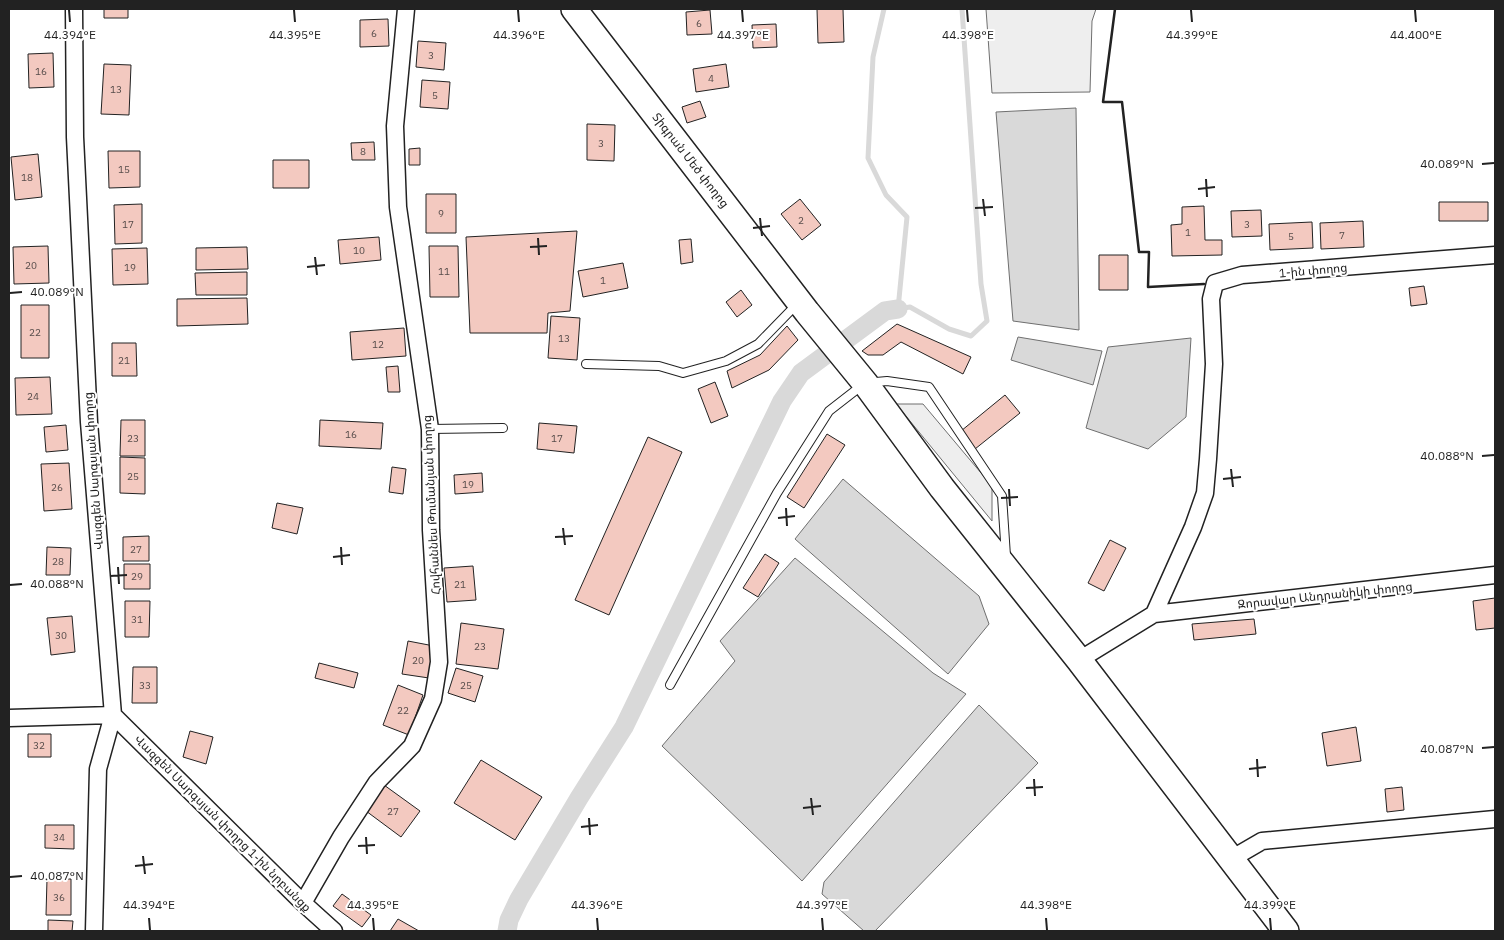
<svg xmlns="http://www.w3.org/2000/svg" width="1504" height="940" font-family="'IBM Plex Sans','Noto Sans Armenian',sans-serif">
  <rect width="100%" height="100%" fill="#fff"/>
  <path fill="#eee" stroke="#6f6f6f" d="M986 9H1096L1092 21 1090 92 992 93Z
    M896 404H923L992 486V521Z"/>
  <path fill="#d9d9d9" stroke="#6f6f6f" d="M1076 108 1079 330 1013 321 996 112Z
    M1018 337 1102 351 1093 385 1011 360Z
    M1191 338 1186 417 1148 449 1086 428 1108 347Z
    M843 479 979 596 989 624 948 674 795 539Z
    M795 558 933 673 966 694 802 881 662 746 735 661 720 641Z
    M979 705 1038 763 875 931H864L822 894 824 882Z"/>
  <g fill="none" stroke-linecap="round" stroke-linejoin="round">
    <path stroke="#d9d9d9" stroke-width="5" d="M884 9 873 57 868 158 886 195 907 217 898 309 910 307 949 329 971 336 987 321 981 284 962 9"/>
    <path stroke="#d9d9d9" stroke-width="19" d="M507 931 509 920 519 899 579 798 624 727 782 401 801 373 885 311 898 309"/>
  </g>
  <path fill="#f3c9c0" stroke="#222" d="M104 9H128V18H104Z
    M817 9H843L844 42 818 43Z
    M710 10 712 34 687 35 686 12Z
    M388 19 389 46 360 47V20Z
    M776 24 777 47 753 48 752 25Z
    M418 41 446 43 444 70 416 67Z
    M53 53 54 87 29 88 28 54Z
    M104 64 131 65 129 115 101 114Z
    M726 64 729 87 696 92 693 69Z
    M422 80 450 82 448 109 420 107Z
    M700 101 706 117 687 123 682 107Z
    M587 124 615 125 614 161 587 160Z
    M374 142 375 160H352L351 143Z
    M420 148V165H409V149Z
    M108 151H140V187L109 188Z
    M38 154 42 197 15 200 11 157Z
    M273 160H309V188H273Z
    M426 194H456V233H426Z
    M800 199 821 225 802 240 781 214Z
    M1439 202H1488V221H1439Z
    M142 204V243L115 244 114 205Z
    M1204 206 1205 240H1222V255L1172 256 1171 225 1182 224V207Z
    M1261 210 1262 236 1232 237 1231 211Z
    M1363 221 1364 247 1321 249 1320 223Z
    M1312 222 1313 248 1270 250 1269 224Z
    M577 231 570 311 548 313 547 333H470L466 237Z
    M379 237 381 260 340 264 338 240Z
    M691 239 693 262 681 264 679 240Z
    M48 246 49 283 14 284 13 247Z
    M429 246H458L459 297H430Z
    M247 247 248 269 196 270V248Z
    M147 248 148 284 113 285 112 249Z
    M1099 255H1128V290H1099Z
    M623 263 628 288 583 297 578 271Z
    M247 272V295H196L195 273Z
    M1424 286 1427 304 1411 306 1409 288Z
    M741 290 752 305 737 317 726 302Z
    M247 298 248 324 177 326V299Z
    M21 305H49V358H21Z
    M551 316 580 318 577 360 548 358Z
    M897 324 971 357 963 374 901 342 883 355H868L862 351Z
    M787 326 798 340 769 370 732 388 727 371 760 355Z
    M404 328 406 356 352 360 350 332Z
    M112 343H136L137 376H112Z
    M398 366 400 392H388L386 367Z
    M50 377 52 414 16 415 15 378Z
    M715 382 728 416 711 423 698 389Z
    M1005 395 1020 413 975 449 961 431Z
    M121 420H145V456H120Z
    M320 420 383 423 381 449 319 446Z
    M539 423 577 426 574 453 537 449Z
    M66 425 68 450 46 452 44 427Z
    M827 434 845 445 804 508 787 497Z
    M648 437 682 452 609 615 575 600Z
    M120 457 145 458V494L120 493Z
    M69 463 72 509 44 511 41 464Z
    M392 467 406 469 403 494 389 492Z
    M482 473 483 492 455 494 454 475Z
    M277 503 303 508 297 534 272 528Z
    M149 536V561H123V537Z
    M1110 540 1126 548 1104 591 1088 583Z
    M47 547 71 548 70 575H46Z
    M765 554 779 563 758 597 743 588Z
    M124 564H150V589H124Z
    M473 566 476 600 447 602 444 568Z
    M1495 598V628L1476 630 1473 601Z
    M125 601H150L149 637H125Z
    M72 616 75 652 51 655 47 618Z
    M1254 619 1256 634 1194 640 1192 624Z
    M461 623 504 629 498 669 456 664Z
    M408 641 434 646 429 678 402 674Z
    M319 663 358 673 354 688 315 678Z
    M133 667H157V703H132Z
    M456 668 483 676 475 702 448 693Z
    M398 685 423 695 409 735 383 725Z
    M1356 727 1361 761 1327 766 1322 733Z
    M190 731 213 737 206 764 183 757Z
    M28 734H51V757H28Z
    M481 760 542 797 515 840 454 803Z
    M384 785 420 811 401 837 366 811Z
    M1402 787 1404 810 1387 812 1385 789Z
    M45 825H74V849L45 848Z
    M47 879H71V915H46Z
    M342 894 371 915 362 927 333 906Z
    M398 919 419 931H390Z
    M48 920 73 921 72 931H48Z"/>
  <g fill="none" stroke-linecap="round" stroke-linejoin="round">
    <defs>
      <path id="lane" d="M586 364 659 366 683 373 726 361 758 344 796 305
        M430 429 503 428
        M670 685 777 493 829 411 865 383 887 381 929 387 1002 496 1006 556"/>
      <path id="street" d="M74 9 75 137 89 422 113 715 98 769 94 931
        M1154 614 1495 575
        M1079 660 1154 614 1193 527 1205 493 1208 459 1214 364 1211 299 1215 283 1242 275 1495 255
        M113 715 303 903 334 931
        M9 718 113 715
        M1231 859 1262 841 1495 819
        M303 903 341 837 377 782 412 746 433 699 439 662 431 530 430 429 398 207 395 126 406 9"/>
      <path id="primary" d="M574 9 807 312 865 383 942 488 1079 660 1286 931"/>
    </defs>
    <use href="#lane" stroke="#222" stroke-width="10"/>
    <use href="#street" stroke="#222" stroke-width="19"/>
    <use href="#primary" stroke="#222" stroke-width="28"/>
    <use href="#lane" stroke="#fff" stroke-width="8"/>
    <use href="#street" stroke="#fff" stroke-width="16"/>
    <use href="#primary" stroke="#fff" stroke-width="25"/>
    <path stroke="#222" stroke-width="2.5" d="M1115 9 1103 102H1122L1139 252H1149L1148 287 1204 284"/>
  </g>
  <path fill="none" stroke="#222" stroke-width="2" d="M69 10 70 22M294 10 295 22M518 10 519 22M742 10 743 22M967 10 968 22M1191 10 1192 22M1415 10 1416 22M1482 164 1494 163M1206 179 1207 197M1198 189 1215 187M983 199 985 216M975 208 993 207M760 218 762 236M753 228 770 226M538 238 539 255M530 247 547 246M315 257 317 275M307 267 325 265M10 293 22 292M1482 456 1494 455M1231 469 1233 487M1223 479 1241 477M1009 489 1010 506M1001 498 1018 497M786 508 787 526M778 518 795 516M563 528 565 545M555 537 573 536M341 547 342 565M333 557 350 555M118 567 119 584M110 576 127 575M10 585 22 584M1482 748 1494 747M1257 759 1258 777M1249 769 1266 767M1034 779 1035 796M1026 788 1043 787M811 798 813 815M803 808 821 806M589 818 590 835M581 827 598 825M366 837 367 854M358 846 375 845M143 856 145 874M135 866 153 864M10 877 22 876M149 918 150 930M373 918 374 930M597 918 598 930M822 918 823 930M1046 918 1047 930M1270 918 1271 930"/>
  <g text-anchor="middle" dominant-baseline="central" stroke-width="4" stroke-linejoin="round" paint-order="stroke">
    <g font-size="10" fill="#564c4a">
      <text x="699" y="23">6</text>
      <text x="374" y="33">6</text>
      <text x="431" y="55">3</text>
      <text x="41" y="71">16</text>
      <text x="711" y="78">4</text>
      <text x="116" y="89">13</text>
      <text x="435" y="95">5</text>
      <text x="601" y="143">3</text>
      <text x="363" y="151">8</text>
      <text x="124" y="169">15</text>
      <text x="27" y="177">18</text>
      <text x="441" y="213">9</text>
      <text x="801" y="220">2</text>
      <text x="128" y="224">17</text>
      <text x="1247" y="224">3</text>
      <text x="1188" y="232">1</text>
      <text x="1342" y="235">7</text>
      <text x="1291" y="236">5</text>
      <text x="359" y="250">10</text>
      <text x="31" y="265">20</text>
      <text x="130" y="267">19</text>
      <text x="444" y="271">11</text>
      <text x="603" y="280">1</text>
      <text x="35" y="332">22</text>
      <text x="564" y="338">13</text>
      <text x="378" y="344">12</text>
      <text x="124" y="360">21</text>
      <text x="33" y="396">24</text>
      <text x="351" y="434">16</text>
      <text x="133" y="438">23</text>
      <text x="557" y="438">17</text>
      <text x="133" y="476">25</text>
      <text x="468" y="484">19</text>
      <text x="57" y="487">26</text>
      <text x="136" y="549">27</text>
      <text x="58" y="561">28</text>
      <text x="137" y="576">29</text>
      <text x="460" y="584">21</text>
      <text x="137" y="619">31</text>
      <text x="61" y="635">30</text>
      <text x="480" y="646">23</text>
      <text x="418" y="660">20</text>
      <text x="145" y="685">33</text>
      <text x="466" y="685">25</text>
      <text x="403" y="710">22</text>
      <text x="39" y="745">32</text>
      <text x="393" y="811">27</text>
      <text x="59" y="837">34</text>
      <text x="59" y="897">36</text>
    </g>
    <g font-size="12" fill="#222" stroke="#fff">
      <text transform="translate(691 160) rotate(52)">Տիգրան Մեծ փողոց</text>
      <text transform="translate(1313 270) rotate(-5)">1-ին փողոց</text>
      <text transform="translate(93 471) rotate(-94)">Վազգեն Սարգսյան փողոց</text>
      <text transform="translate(431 505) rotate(-93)">Հովհաննես Թումանյան փողոց</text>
      <text transform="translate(1325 595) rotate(-6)">Զորավար Անդրանիկի փողոց</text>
      <text transform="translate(223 823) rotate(45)">Վազգեն Սարգսյան փողոց 1-ին նրբանցք</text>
    </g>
  </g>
  <g font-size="12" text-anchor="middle" fill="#222" stroke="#fff" stroke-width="4" stroke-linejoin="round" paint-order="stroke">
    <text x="70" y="39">44.394°E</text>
    <text x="295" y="39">44.395°E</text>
    <text x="519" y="39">44.396°E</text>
    <text x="743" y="39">44.397°E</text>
    <text x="968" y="39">44.398°E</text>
    <text x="1192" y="39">44.399°E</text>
    <text x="1416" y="39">44.400°E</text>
    <text x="1447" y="168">40.089°N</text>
    <text x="57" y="296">40.089°N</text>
    <text x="1447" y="460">40.088°N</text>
    <text x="57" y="588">40.088°N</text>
    <text x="1447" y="753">40.087°N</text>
    <text x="57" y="880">40.087°N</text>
    <text x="149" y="909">44.394°E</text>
    <text x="373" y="909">44.395°E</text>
    <text x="597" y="909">44.396°E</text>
    <text x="822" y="909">44.397°E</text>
    <text x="1046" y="909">44.398°E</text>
    <text x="1270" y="909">44.399°E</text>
  </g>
  <rect width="1504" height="940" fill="none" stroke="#222222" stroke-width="20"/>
</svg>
